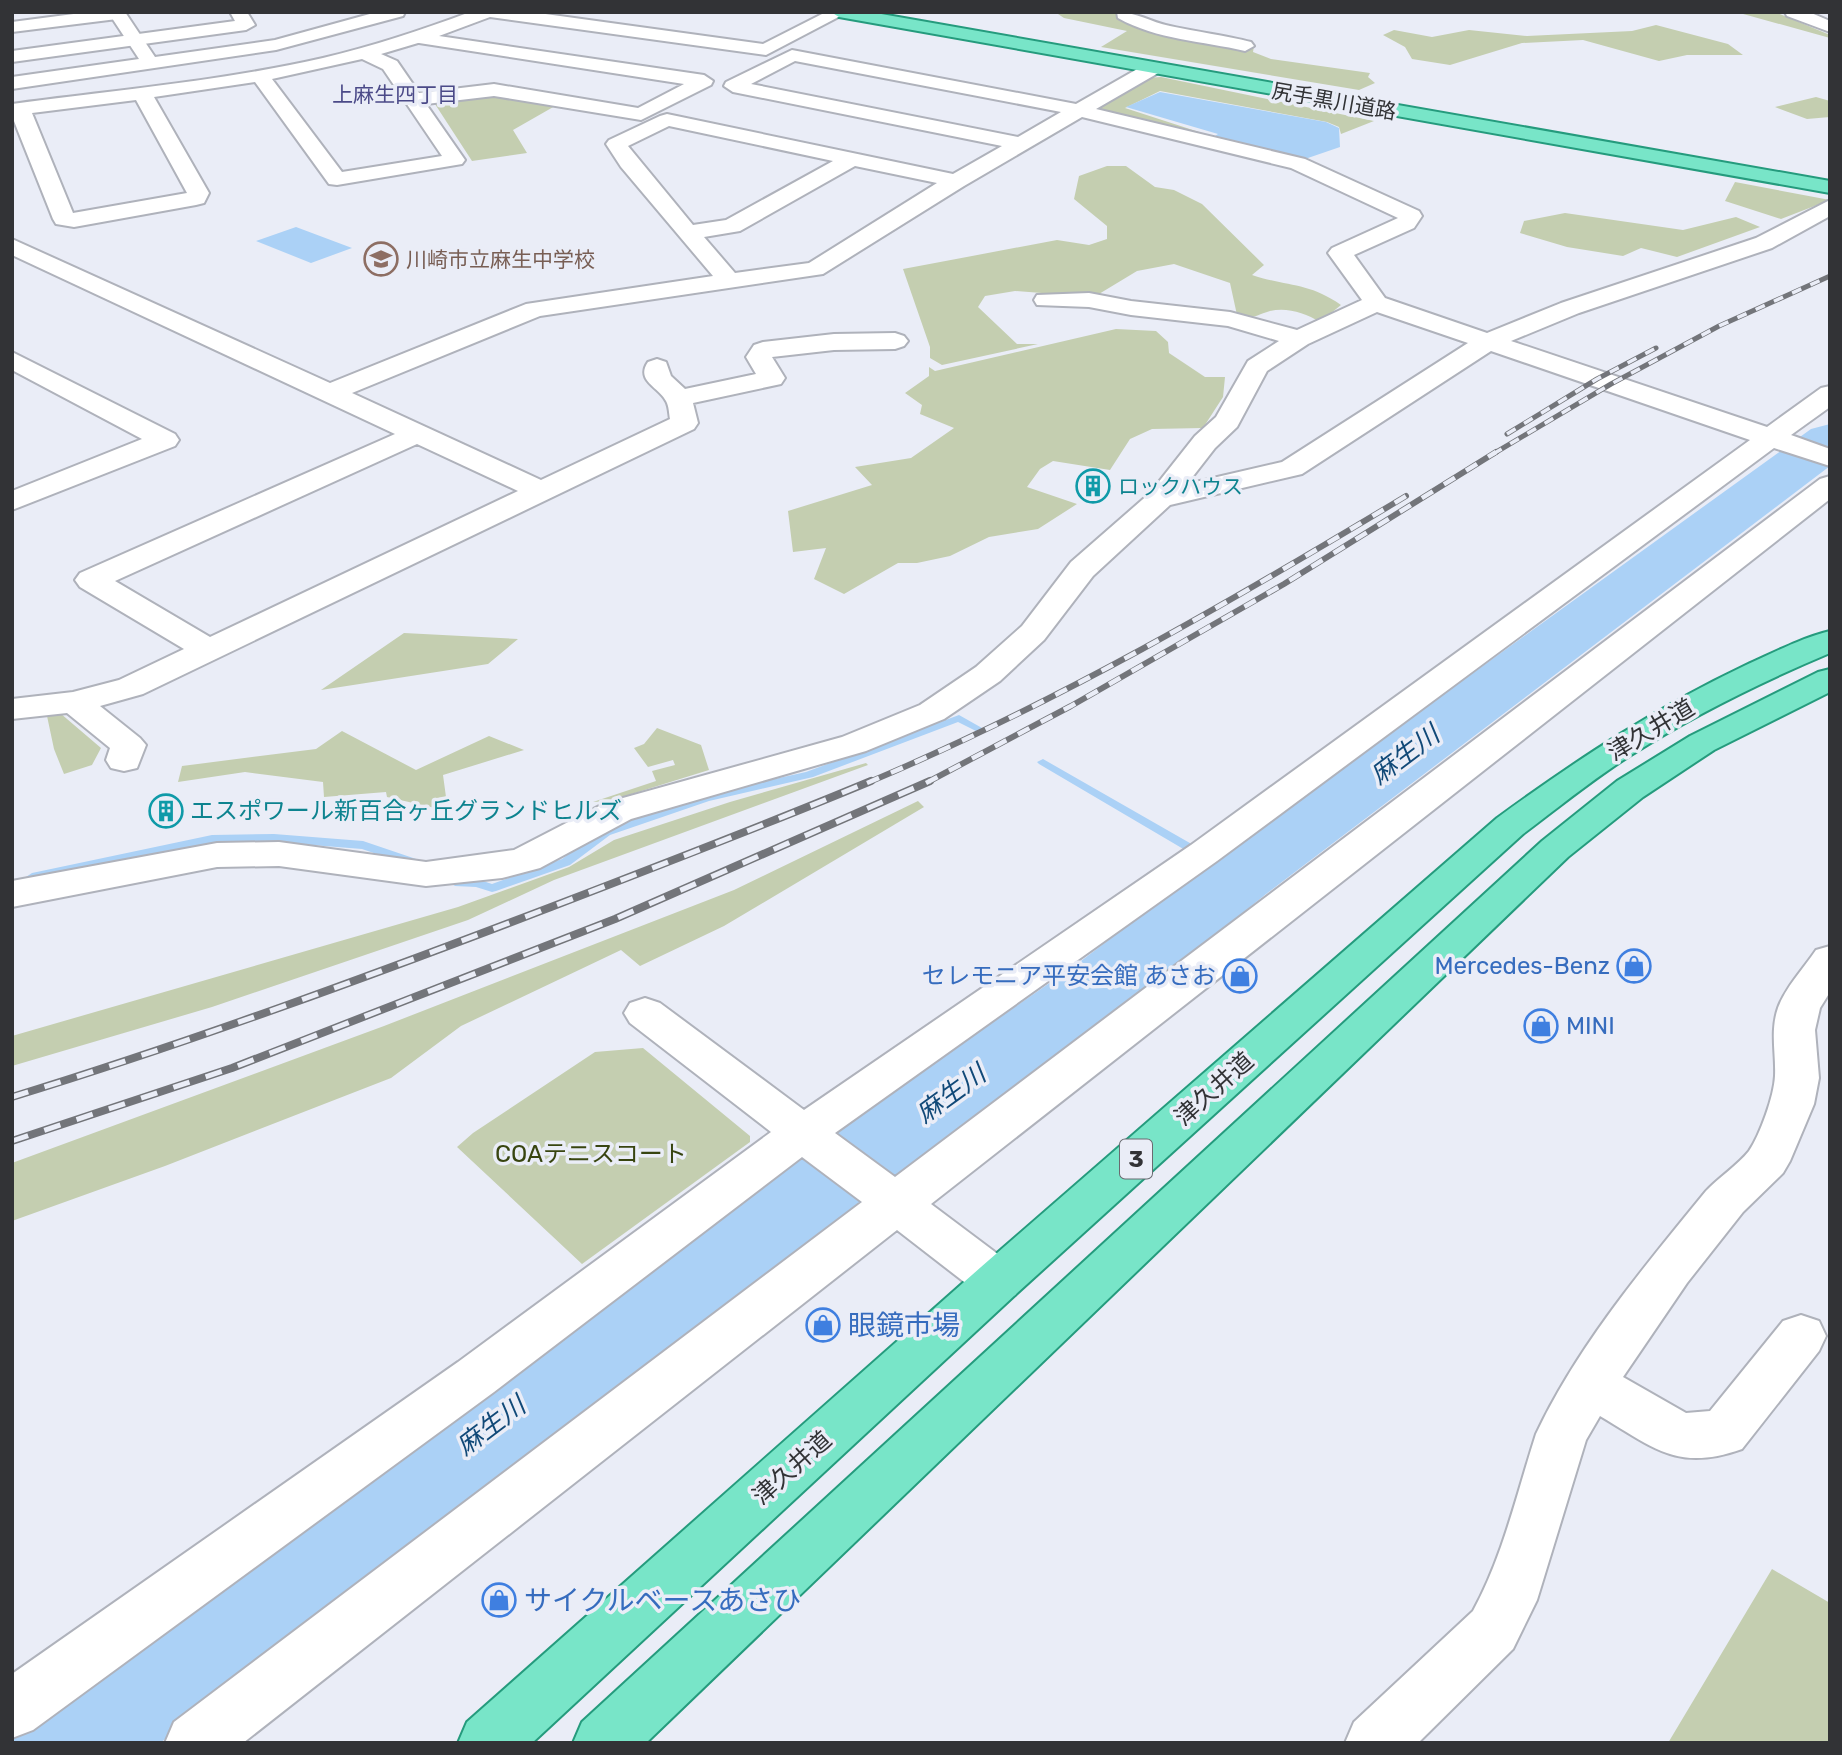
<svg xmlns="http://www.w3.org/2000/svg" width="1842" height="1755" font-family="Rubik,'Noto Sans JP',sans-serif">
  <rect width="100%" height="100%" fill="#eaedf7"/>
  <path fill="#c4ceb0" d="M1055 12H1128L1160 26 1234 39 1254 46 1253 52 1271 59 1370 73 1368 77 1375 83 1359 90 1101 47 1127 31 1064 18Z
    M1736 12H1775L1830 35V38Z
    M1656 25 1728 44 1743 55H1687L1659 61 1583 40 1522 43 1450 65 1412 59 1405 47 1383 35 1394 30 1432 37 1469 30 1527 36 1632 31Z
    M1161 77 1374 121 1341 134 1339 127 1327 122 1160 91 1125 108 1199 132 1194 135 1102 112 1097 108 1147 78Z
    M493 94 555 106 513 130 527 153 472 161 433 101Z
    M1816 97 1830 101V117L1807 119 1775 107Z
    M1107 166H1126L1155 187 1174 190 1202 204 1264 265 1252 275C1288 287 1308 282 1341 305L1320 322C1305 313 1287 307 1270 311 1254 316 1255 319 1237 315L1230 283 1174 264 1137 271 1094 297 1015 291 985 296 978 307 1017 344H1038L942 365 930 358V347L903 269 1057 240 1089 245 1107 239V226L1074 199 1079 176Z
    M1735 182 1830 200 1781 219 1725 201Z
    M1565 213 1683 230 1736 217 1760 227 1677 257 1641 248 1623 256 1567 247 1520 233 1524 221Z
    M1116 329 1156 331 1168 342 1169 353 1205 377H1225L1223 397 1203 428 1152 429 1130 439 1110 470 1053 461 1040 469 1027 487 1077 504 1038 529 989 537 950 556 917 563H898L844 594 814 579 826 548 793 552 788 511 872 485 855 467 911 458 954 428 920 414 922 405 905 393 929 376V367L935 371Z
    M404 633 518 639 488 664 321 690Z
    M60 713 101 748 92 765 64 774 54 749 47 716Z
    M657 728 701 745 709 770 609 801 593 802 656 781 652 771 675 765 673 760 648 767 634 748 644 744Z
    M342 731 416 770 489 736 524 750 443 775 446 797 435 808 387 797 386 792 324 797 323 782 245 772 178 782 182 766 316 749Z
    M866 763 868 765 554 880 468 920 212 1007 12 1066V1036L458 907 569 867 614 840 730 802Z
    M918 801 924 807 724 926 640 966 621 950 461 1026 391 1078 165 1166 12 1221V1163L384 1026 734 890Z
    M643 1048 750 1136V1142L582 1264 457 1147 473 1133 595 1052Z
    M1772 1569 1830 1603V1743H1668Z"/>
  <path fill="#abd1f6" d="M1160 92 1326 122 1339 128 1340 147 1305 159 1215 136 1218 134 1126 107Z
    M296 227 352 248 311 263 256 241Z"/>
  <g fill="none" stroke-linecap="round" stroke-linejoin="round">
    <path fill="#abd1f6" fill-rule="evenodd" d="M959 715 982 728 976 731 958 722 813 777 709 801 610 835 570 865 496 891 492 892 476 887 455 886 449 882 455 878 477 879 492 884 562 859 602 829 702 795 806 772Z
      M1043 759 1244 874 1246 877 1240 881 1236 880 1039 764 1037 762Z
      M274 834 363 841 419 860 421 863 415 867 362 849 274 842 212 843 32 881 26 877 32 873 212 835Z"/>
    <path fill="#abd1f6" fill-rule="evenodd" d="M1830 424V466L1266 894 1133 1002 596 1402 160 1743H12L27 1703 528 1344 1077 964 1214 860 1811 429Z"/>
    <defs>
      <path id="minor" d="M89 12 126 14 117 19 12 32V22Z
        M230 12H247L255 25 246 30 12 62V51L235 21Z
        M470 12H531L763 44 826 12H848L766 55 490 17 439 36 704 75 713 81 711 85 641 120 494 96 426 104 465 160 462 164 337 185 329 184 255 82 154 97 209 193 204 203 196 205 74 227 56 224 53 219 12 116V104C116 90 222 81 323 58 373 46 422 30 470 12ZM418 43H419L684 84 638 108 494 84 419 93 397 61 381 54ZM362 59 383 69 442 156 342 172 272 79ZM136 100 187 193 73 213 32 113Z
        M1117 12C1137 12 1150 22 1170 26 1197 32 1224 35 1251 42L1254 46 1245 51C1203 41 1157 40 1118 18Z
        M792 50 1076 104 1146 64H1160L1162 68 1160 72 1096 109 1305 159 1419 211 1422 216 1414 228 1354 255 1385 298 1487 333 1561 303 1756 238 1830 200V216L1772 248 1579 313 1511 341 1767 427 1821 388 1830 386V407L1791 435 1830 449V466L1774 448 1217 861 835 1133 895 1177 1820 479 1830 476V499L931 1204 1015 1267 1022 1281 1015 1295 998 1301 981 1295 897 1230 243 1743H165L174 1722 862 1202 802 1157 494 1392 33 1730 12 1738V1674L458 1362 771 1132 630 1023 624 1013 630 1003 645 998 660 1003 804 1110 1191 845 1750 440 1491 351 1302 474 1170 505 1093 576 1044 640 1000 681 944 719 866 751 631 819 540 868 502 878 426 886 279 866 217 867 12 907V881L217 843 279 842 426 862 514 850 605 803 842 737 920 705 976 667 1022 626 1071 562 1150 493 1195 436 1216 417 1248 361 1279 341 1228 326 1131 315 1089 307 1037 305 1034 300 1037 295 1089 293 1131 301 1230 312 1297 330 1362 300 1328 253 1332 248 1398 218 1291 168 1082 117 964 186 823 274 540 316 352 393 541 480 670 419C669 414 669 406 666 401 659 387 635 381 648 362L657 359 666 362 671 376 685 389 756 374 746 357 754 345 763 342 834 334 895 333 904 336 908 341 904 346 895 349 834 350 772 357 785 378 781 384 693 403 698 423 694 429 143 694 100 706 140 738 146 745 137 768 124 771 111 768 106 760 110 748 67 713 12 719V699L73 692 119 680 184 649 80 587 75 580 80 573 395 434 12 255V239L330 383 526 304 713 276 621 167 606 144 609 140 660 116 667 114 953 174 1002 146 733 92 724 86 726 82ZM795 61 1061 112 1018 137 751 84ZM669 126 833 161 726 220 693 225 628 146ZM855 166 937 183 809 263 735 273 704 237 740 231ZM1377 312 1468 343 1282 462 1187 484 1215 448 1237 427 1267 371 1308 344ZM417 444 518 491 210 637 115 581Z
        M12 352 175 434 179 440 175 446 12 510V491L142 439 12 370Z
        M1830 946V992L1820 1008 1815 1030 1819 1078 1814 1104 1790 1161 1783 1173 1743 1212 1687 1283 1623 1377 1686 1413 1710 1411 1783 1321 1801 1315 1819 1321 1826 1336 1819 1351 1742 1449C1678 1472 1654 1448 1600 1416L1586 1440 1537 1600 1513 1649 1418 1743H1345L1354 1722 1473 1611C1503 1556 1517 1493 1536 1434 1578 1345 1644 1267 1706 1191 1719 1177 1737 1166 1749 1151 1760 1135 1774 1096 1775 1076 1776 1053 1770 1031 1778 1008 1785 988 1804 968 1816 950Z"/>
      <path id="tertiary" d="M108 12H125L155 57 275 40 377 12H405L403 16 276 50 12 89V77L139 59Z
        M1785 12H1809L1830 21V32L1787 16Z"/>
      <path id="primary" d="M831 12H870L1830 181V193L839 17Z
        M1830 631V653C1761 682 1694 715 1631 755 1593 779 1559 807 1523 834L1015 1295 532 1743H458L467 1722 981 1267 1497 818C1578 759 1655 708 1746 665 1773 653 1801 638 1830 631Z
        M1830 669V692L1714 750 1643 797 1568 857 646 1743H573L582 1722 1542 841 1617 781 1690 736 1818 672Z"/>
    </defs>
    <use href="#minor" stroke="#afb2bb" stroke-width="4"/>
    <use href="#tertiary" stroke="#afb2bb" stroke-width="4"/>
    <use href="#primary" stroke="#259b7d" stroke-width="4"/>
    <use href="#minor" fill="#fff" fill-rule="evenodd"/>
    <use href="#tertiary" fill="#fff" fill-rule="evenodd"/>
    <use href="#primary" fill="#78e5c8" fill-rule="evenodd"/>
    <defs>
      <path id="rail-far2" d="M1507 434 1597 379 1656 348
        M1493 454 1611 384 1719 326 1830 276"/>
      <path id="rail-far1" d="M867 783C1055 704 1232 601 1406 496
        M926 783 1071 706 1284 584 1496 452"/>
      <path id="rail" d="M12 1097C194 1041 373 975 551 907 658 866 765 825 871 781
        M12 1141 232 1068 615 919 930 781"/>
    </defs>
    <use href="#rail-far2" stroke="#73757a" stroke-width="5"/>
    <use href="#rail-far1" stroke="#73757a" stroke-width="6"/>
    <use href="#rail" stroke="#73757a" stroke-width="8"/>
    <use href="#rail-far2" stroke="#eaedf7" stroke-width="3.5" stroke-dasharray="10" stroke-linecap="butt"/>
    <use href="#rail-far1" stroke="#eaedf7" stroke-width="4.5" stroke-dasharray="13" stroke-linecap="butt"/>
    <use href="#rail" stroke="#eaedf7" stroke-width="5" stroke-dasharray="17" stroke-linecap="butt"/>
  </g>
  <defs>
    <symbol id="school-ring" viewBox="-11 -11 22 22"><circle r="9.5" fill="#eaedf7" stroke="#8d6e63" stroke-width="1.5"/><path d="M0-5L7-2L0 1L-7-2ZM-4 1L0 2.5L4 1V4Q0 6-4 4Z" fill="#8d6e63"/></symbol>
    <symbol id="building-ring" viewBox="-11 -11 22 22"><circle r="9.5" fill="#eaedf7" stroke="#0f9aa8" stroke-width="1.5"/><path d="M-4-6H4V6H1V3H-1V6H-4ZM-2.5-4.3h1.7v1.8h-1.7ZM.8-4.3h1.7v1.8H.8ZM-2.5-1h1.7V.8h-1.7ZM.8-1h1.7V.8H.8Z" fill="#0f9aa8"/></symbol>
    <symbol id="shop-ring" viewBox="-11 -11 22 22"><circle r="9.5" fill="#eaedf7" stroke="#3f7fe0" stroke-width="1.5"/><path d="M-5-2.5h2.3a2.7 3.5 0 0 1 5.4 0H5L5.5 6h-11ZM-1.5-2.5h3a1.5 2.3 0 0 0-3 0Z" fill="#3f7fe0"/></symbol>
  </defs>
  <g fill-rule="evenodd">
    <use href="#school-ring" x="362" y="240" width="38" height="38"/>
    <use href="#building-ring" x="1074" y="467" width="38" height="38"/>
    <use href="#building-ring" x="147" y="792" width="38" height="38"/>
    <use href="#shop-ring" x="1615" y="947" width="38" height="38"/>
    <use href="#shop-ring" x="1221" y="957" width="38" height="38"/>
    <use href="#shop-ring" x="1522" y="1007" width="38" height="38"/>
    <use href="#shop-ring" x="804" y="1306" width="38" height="38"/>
    <use href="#shop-ring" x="480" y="1581" width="38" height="38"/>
  </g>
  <g text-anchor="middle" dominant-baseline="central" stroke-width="7" stroke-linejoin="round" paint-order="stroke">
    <g font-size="21" fill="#4b4a88" stroke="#eaedf7">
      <text x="395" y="94">上麻生四丁目</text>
    </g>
    <g font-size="21" fill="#323336" stroke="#eaedf7">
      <text transform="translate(1334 101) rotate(10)">尻手黒川道路</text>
    </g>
    <g font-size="21" fill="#785e54" stroke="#eaedf7" text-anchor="start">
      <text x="406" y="259">川崎市立麻生中学校</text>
    </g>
    <g font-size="21" fill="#0d838f" stroke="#eaedf7" text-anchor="start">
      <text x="1118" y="486">ロックハウス</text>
    </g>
    <rect fill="#eaedf7" stroke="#696b70" stroke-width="2" x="1120" y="1139.5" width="32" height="39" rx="5"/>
    <g font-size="23" font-weight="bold" fill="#323336">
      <text x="1136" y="1159">3</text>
    </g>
    <g font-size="24" fill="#323336" stroke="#eaedf7">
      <text transform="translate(1651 730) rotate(-31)">津久井道</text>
      <text transform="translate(1214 1089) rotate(-42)">津久井道</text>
      <text transform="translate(792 1468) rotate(-42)">津久井道</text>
    </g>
    <g font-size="24" fill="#0d838f" stroke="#eaedf7" text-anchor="start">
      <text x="190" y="811">エスポワール新百合ヶ丘グランドヒルズ</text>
    </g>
    <g font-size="24" fill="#366cbe" stroke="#eaedf7" text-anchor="end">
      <text x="1610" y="966">Mercedes-Benz</text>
      <text x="1216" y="976">セレモニア平安会館 あさお</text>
      <text x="1566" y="1026" text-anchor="start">MINI</text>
    </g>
    <g font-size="24" fill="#384510" stroke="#eaedf7">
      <text x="591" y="1154">COAテニスコート</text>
    </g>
    <g font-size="26" font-style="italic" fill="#114978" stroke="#eaedf7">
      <text transform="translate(1405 755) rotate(-37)">麻生川</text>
      <text transform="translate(951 1094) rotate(-36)">麻生川</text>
      <text transform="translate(491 1426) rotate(-37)">麻生川</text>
    </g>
    <g font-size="28" fill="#366cbe" stroke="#eaedf7" text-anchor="start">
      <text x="848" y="1325">眼鏡市場</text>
      <text x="524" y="1600">サイクルベースあさひ</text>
    </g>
  </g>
  <rect width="1842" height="1755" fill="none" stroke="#323336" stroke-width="28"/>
</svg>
